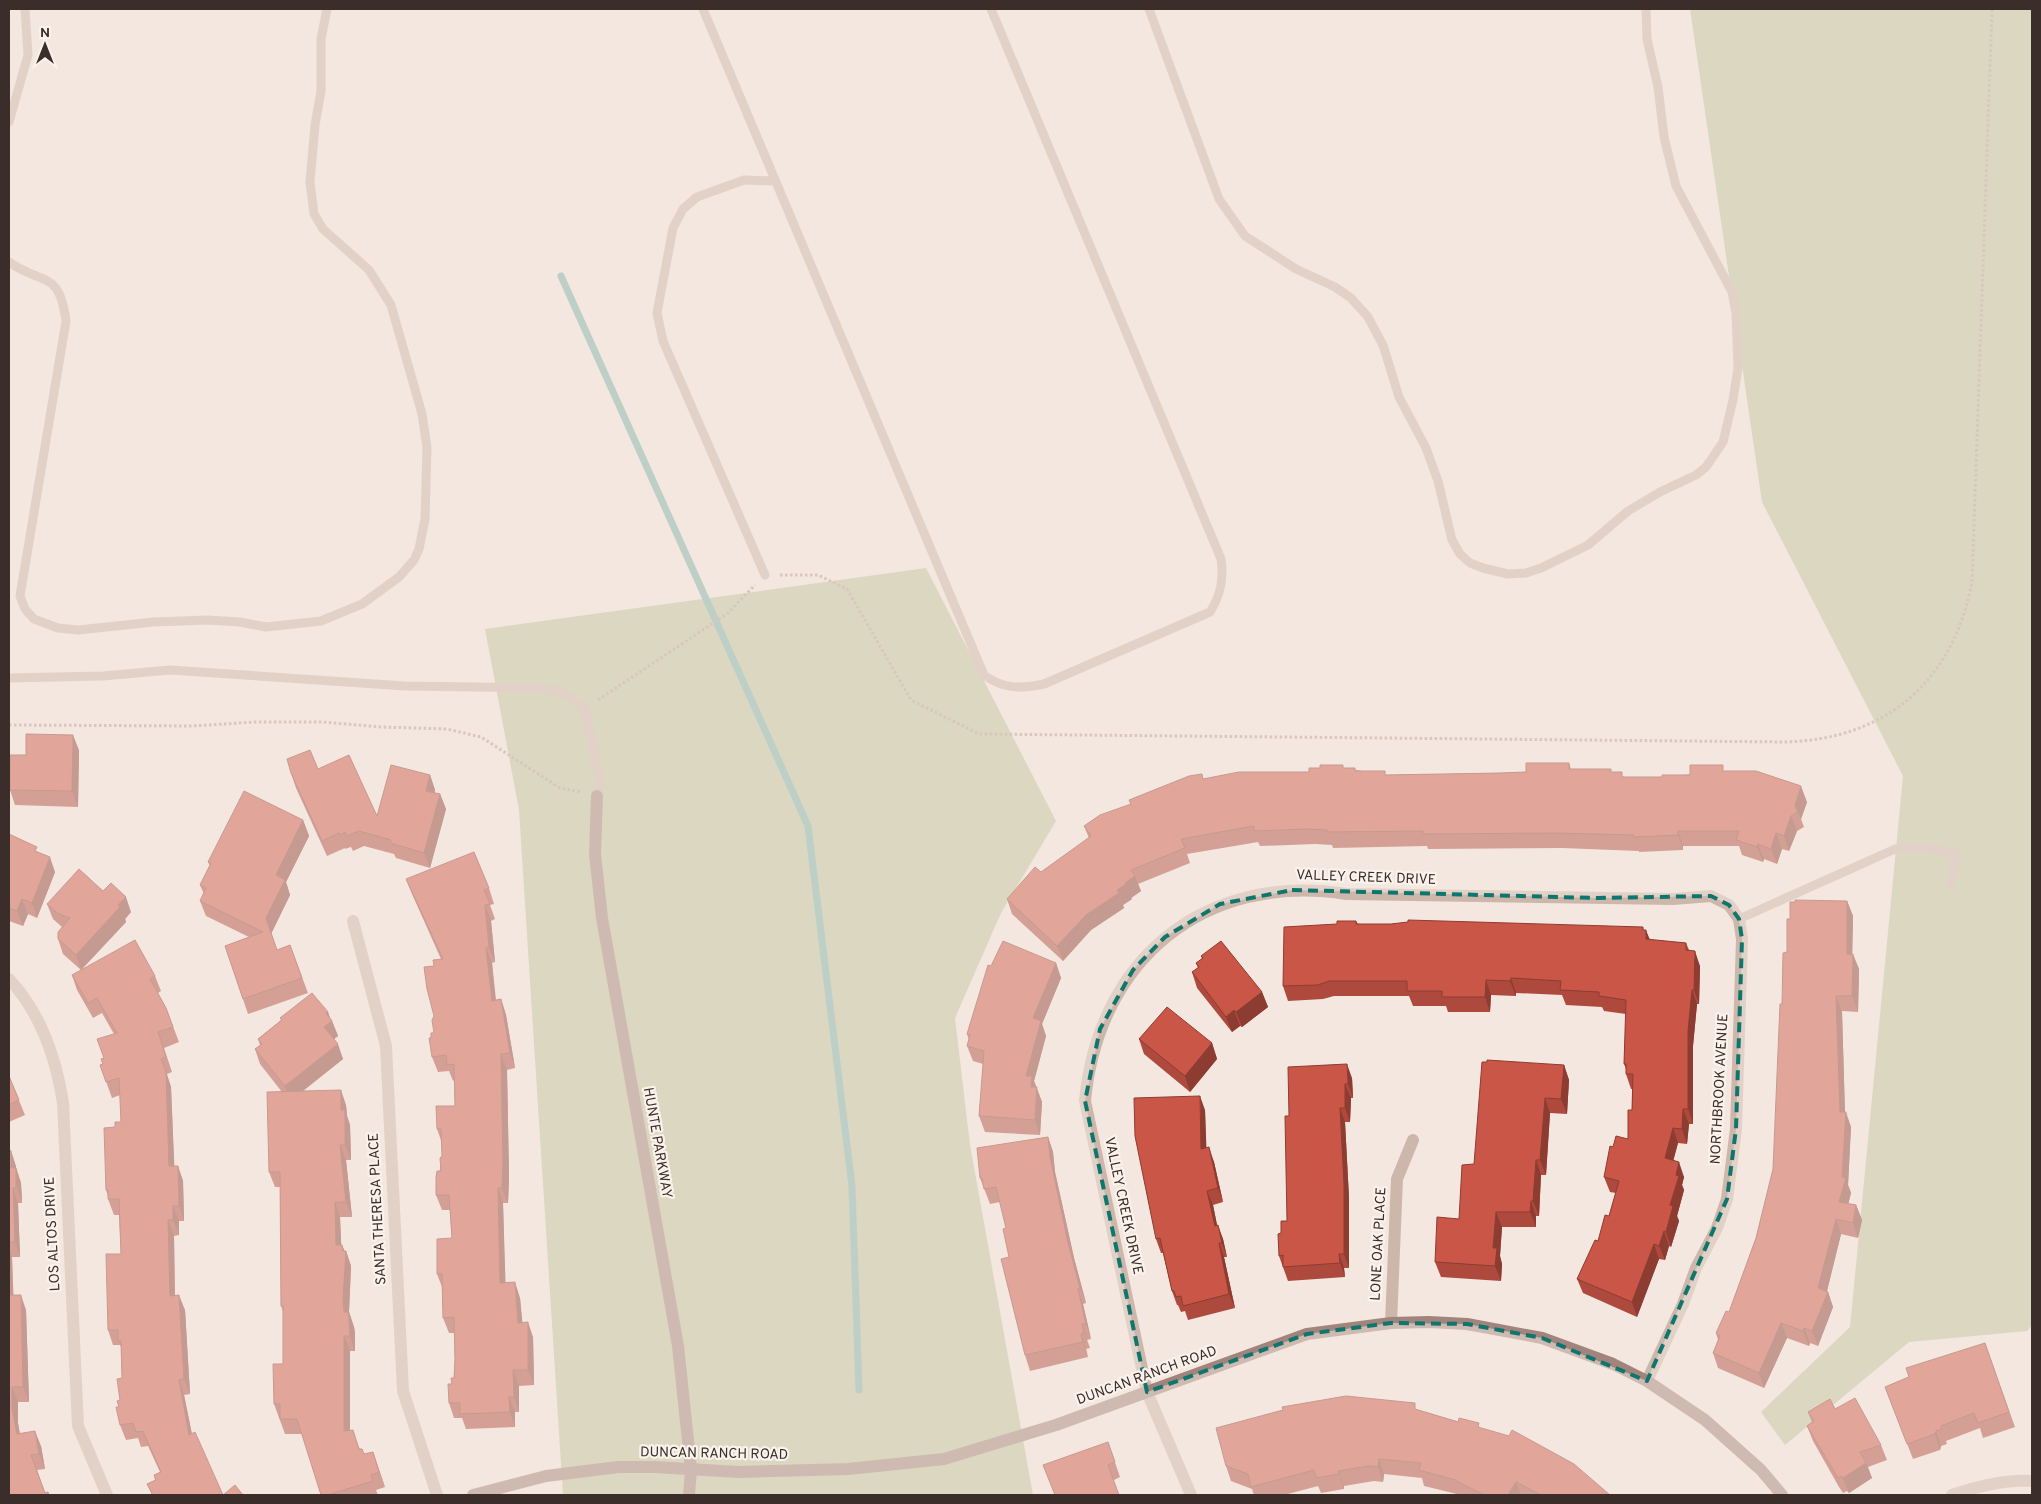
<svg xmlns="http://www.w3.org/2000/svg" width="2041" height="1504" font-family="Overpass,sans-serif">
  <rect width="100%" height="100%" fill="#f4e7df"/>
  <path fill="#bcc49e" d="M1690 9H2032V1325L2027 1331 1909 1342 1785 1445 1761 1412 1850 1327 1903 776 1762 502Z
    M926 568 1056 821 1001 913 955 1018 970 1145 1033 1495H563L519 810 485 629Z"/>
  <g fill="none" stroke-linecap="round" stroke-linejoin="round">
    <path stroke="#7db2ad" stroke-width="7" d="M561 276 808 826 852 1186 859 1390"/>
    <path stroke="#b99f94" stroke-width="3" stroke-dasharray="2.5 2.5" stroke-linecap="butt" d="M780 575H818L847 589 911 700 979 734 1786 742C1887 739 1953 681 1972 582L1992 9
      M598 700 728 613 755 585
      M9 725 192 726 255 722H322L381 727 447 729 481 737 560 788 581 792"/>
    <path stroke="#cdb6aa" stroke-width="9" d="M703 9 984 675C1003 689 1021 689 1044 684L1210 612C1221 595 1224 579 1221 559L991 9
      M1149 9 1219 199 1245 236 1296 269 1335 287 1351 298 1368 317 1383 345 1399 397 1426 448 1438 481 1452 540 1460 554 1470 563 1483 568 1508 574 1526 573 1541 568 1588 545 1628 511 1660 492 1696 475 1706 467 1723 442 1733 400 1738 368 1736 313 1732 292 1676 186 1664 137 1658 87 1647 39 1646 9
      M9 122 28 55 25 9
      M9 262C43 286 59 269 66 321L20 596 25 609 34 619 58 628 78 630 154 622 207 620 240 622 266 627 321 621 362 604 399 577 414 560 419 549 425 519 427 448 422 414 391 305 369 270 323 229 314 214 310 182 315 125 321 91V39L327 9
      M765 575 663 341 657 313 673 228 683 209 697 197 744 180 775 181
      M9 678 103 676 170 670 405 686 541 688 562 692 585 708 600 781 597 796
      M1739 919 1895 849C1918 845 1935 849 1957 854L1950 884"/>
    <path stroke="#cdb6aa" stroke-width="12" d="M353 921 386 1046 403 1391 437 1495
      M9 979C41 1013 56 1058 63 1103L78 1426 107 1495
      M1391 1323 1397 1179 1413 1140
      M1191 1495 1147 1392 1085 1101C1098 960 1204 872 1346 894L1673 899 1711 896 1729 905 1739 919 1742 939 1736 1129 1727 1199 1717 1228 1696 1268 1683 1304 1647 1381
      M1952 1495C1978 1486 2005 1479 2032 1481"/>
    <path stroke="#a1847b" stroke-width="12" d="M597 796 595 854 602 918 678 1346 691 1469 689 1495
      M473 1495 546 1476 618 1467H655L739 1472 848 1469 944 1459 1056 1425 1307 1334 1391 1323 1429 1322 1467 1324 1542 1338 1613 1364 1647 1381 1705 1420 1761 1470 1782 1495"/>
  </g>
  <path fill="#ae4a3d" d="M79 750 78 807 15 805 10 790 26 755Z
    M1569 763 1571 769 1612 772 1624 777H1662L1725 771 1807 802 1801 819 1804 827 1797 831 1789 851 1782 849 1777 864 1764 859 1763 862 1742 855 1739 846H1683V850L1639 852V851L1562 848 1428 849 1427 846 1333 848 1332 845 1315 844 1260 846 1258 842 1187 854 1190 863 1138 884 1141 891 1131 898 1132 899 1123 905 1124 908 1091 930 1063 961 1012 914 1007 899 1041 872 1089 838 1084 826 1131 804 1204 779 1309 772 1344 768 1387 775 1500 773 1526 772Z
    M318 769 377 816 430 775 435 790V793L440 794 446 809 430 868 396 858 394 854 364 846 353 851 351 847 345 849V848L327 856 296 788 291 773Z
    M303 820 309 836 286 882 290 895 271 934 277 950 290 945 308 993 248 1014 225 946 249 937 206 916 200 901 204 894 200 885 210 866 208 862Z
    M9 834 39 853 55 872 37 918 28 914 23 926 9 921Z
    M406 879 489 888 494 904 490 905 495 919 491 921 495 962 492 963 496 1000 501 999 506 1015 515 1068 507 1070 509 1177 508 1203H503L505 1283 520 1298 522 1322 533 1337 534 1385 519 1386V1412H515V1427L466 1429 462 1418H454L449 1403 452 1384 454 1378 455 1359 454 1333H449L443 1318 442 1287 437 1274 452 1238 450 1210H442L436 1195 442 1156V1143L437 1129 455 1106 454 1080 453 1081 449 1071 438 1072 432 1057 431 1038 434 1033V966L441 959 412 894Z
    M103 891 131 912 125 919 126 922 82 969 155 976 161 991 158 993 166 1008 179 1042 164 1048 172 1072 167 1074 171 1087 174 1166H178L183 1181 184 1221H179V1235L174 1236 175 1295 185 1310 190 1394 184 1395 192 1434 223 1495H152L147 1484 155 1480 154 1475 160 1472 148 1446 141 1447 138 1438 126 1440 120 1425 119 1407 122 1378 121 1347 120 1345H113L108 1330 121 1254 119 1215H114L108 1199V1196L106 1190 115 1127 121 1122 120 1095 112 1098 100 1065 103 1064 104 1058 114 1034 102 1013 93 1018 77 990 72 975 81 970 63 954 58 939 62 927 53 919 47 904Z
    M1847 901 1853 916 1852 954 1859 969 1858 1012 1842 1011 1845 1112 1851 1127 1848 1185 1851 1193 1848 1204 1856 1205 1862 1220 1858 1238 1841 1234 1827 1291 1828 1292 1833 1307 1818 1346 1810 1343 1809 1346 1787 1338 1764 1388 1718 1368 1713 1353 1718 1340 1716 1333 1729 1312 1756 1238 1773 1169 1782 1004 1790 919Z
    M1356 921 1358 924 1644 930 1650 940 1686 943 1689 950 1700 966 1699 1004H1697L1693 1046V1124H1689L1687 1144 1678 1143 1673 1161 1684 1177 1682 1185 1684 1190 1677 1216 1679 1221 1671 1247 1669 1246 1665 1260 1659 1259 1637 1317 1583 1293 1577 1279 1598 1241 1609 1216 1616 1193 1610 1192 1604 1177 1613 1147 1628 1139 1632 1110V1089H1631L1626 1074V1069L1624 1064 1626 1014 1604 1011 1602 1007 1566 1005 1562 995 1516 993V996L1491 995 1490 1012H1448L1446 1006H1413L1409 996H1334L1323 999 1288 1001 1283 986 1337 924Z
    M1201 956 1262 992 1268 1007 1242 1027 1240 1026 1232 1032 1197 988 1192 972 1198 968 1196 963 1202 959Z
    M1056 963 1061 978 1042 1024 1046 1036 1034 1081 1042 1102 1040 1135 985 1132 979 1116 983 1064 973 1061 967 1046 969 1040 967 1034 991 966Z
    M328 1012 330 1018 332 1021 338 1036 334 1039 343 1059 303 1091 346 1105 347 1116 350 1125 351 1160H346L352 1217H340L341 1245H342L344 1251H346L351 1266 349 1312 354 1327 355 1333V1351H350V1430L360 1449H362L364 1454 373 1452 385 1487 376 1490 378 1495H321L302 1434H285L274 1404 283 1364V1311L281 1306 280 1187H275L269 1172 282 1092 260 1064 255 1049 260 1045 258 1039 281 1020 280 1018Z
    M1139 1039 1212 1043 1217 1059 1190 1092 1144 1054Z
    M1564 1065 1569 1080 1567 1114 1550 1113 1546 1175H1541L1539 1216H1536V1227H1502L1500 1256 1502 1264 1501 1281 1441 1277 1435 1262 1459 1219 1474 1164Z
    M9 1076 25 1115 9 1122Z
    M1352 1078 1353 1098H1351L1350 1122H1345L1349 1198V1268H1344L1345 1277 1288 1281 1279 1256 1281 1233 1287 1221 1289 1116Z
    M1205 1110 1206 1148 1214 1162 1223 1202 1213 1205 1217 1225 1223 1239 1227 1257H1224L1235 1308 1188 1320 1185 1311 1181 1312 1178 1305H1177L1172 1291 1163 1253H1161L1156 1239Z
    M1048 1137 1053 1152 1055 1172 1074 1258 1086 1303 1083 1304 1091 1339 1087 1340 1090 1348 1086 1349 1088 1357 1030 1371 1025 1355 1009 1257 1006 1228 1000 1202 990 1204 980 1178Z
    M9 1149 11 1151 16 1166V1169L21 1183 22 1203H18L20 1257H12L13 1295 26 1310 29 1402H18V1423L20 1434 41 1446 45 1469 37 1470 45 1493 49 1495H9Z
    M1985 1343 2015 1427 1983 1438 1980 1428 1946 1441 1947 1444 1941 1446 1940 1450 1913 1459 1885 1387Z
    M1835 1409 1881 1445 1887 1460 1868 1467 1872 1478 1849 1493 1847 1491 1843 1493 1839 1487 1813 1441 1807 1426 1812 1422 1808 1412Z
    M1418 1410 1481 1428 1610 1495H1461L1424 1486 1422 1478 1384 1474 1383 1482 1374 1481 1344 1486V1489L1321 1493 1318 1486 1284 1495H1254L1252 1489 1231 1481 1226 1466Z
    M1108 1442 1120 1477 1114 1480 1054 1495Z"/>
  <path fill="#8d3c32" d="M73 735 79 750 78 807 72 791Z
    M430 775 435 790 431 805 426 791Z
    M1801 786 1807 802 1801 819 1798 812 1795 806Z
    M440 794 446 809 430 868 424 853Z
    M1791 816 1797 831 1789 851 1784 836Z
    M303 820 309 836 286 882 290 895 271 934 266 918 276 875Z
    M1678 831 1683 846V850L1678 835Z
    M1776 833 1782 849 1777 864 1771 849Z
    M1758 844 1764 859 1763 862 1757 847Z
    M50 857 55 872 37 918 32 903Z
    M1135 876 1141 891 1131 898 1132 899 1123 905 1124 908 1091 930 1063 961 1057 946 1086 915 1117 890 1125 883Z
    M126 897 131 912 125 919 126 922 81 970 76 955 118 905Z
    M22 899 28 914 23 926 17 911Z
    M1847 901 1853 916 1852 969 1847 954Z
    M485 905 491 921 495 962 489 947Z
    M1643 927 1646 935V930L1652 945 1646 939Z
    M486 948 492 963 497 1016 492 1001Z
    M1695 951 1700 966 1699 1004 1694 990Z
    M1853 954 1859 969 1858 1012 1852 996Z
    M1056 963 1061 978 1042 1024 1046 1036 1034 1081 1042 1102 1040 1135 1035 1120 1026 1076 1033 1018Z
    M1511 978 1516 993V996L1510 981Z
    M1486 980 1491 995 1490 1012 1485 997Z
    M1692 990 1697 1004 1693 1046V1124L1688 1109V1031Z
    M1262 992 1268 1007 1242 1027 1236 1012Z
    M1836 996 1842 1011 1845 1117 1846 1112 1851 1127 1848 1185 1851 1193 1845 1217 1839 1202 1842 1177Z
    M501 999 506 1015 515 1068 510 1053Z
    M1234 1010 1240 1026 1232 1032 1226 1017Z
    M328 1012 331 1022 332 1021 338 1036 330 1042 324 1027 326 1013Z
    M1212 1043 1217 1059 1190 1092 1185 1076Z
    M338 1044 343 1059 290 1101 285 1086Z
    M501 1054 507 1070 509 1177 508 1203 502 1188Z
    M161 1059 171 1087 175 1181 169 1166Z
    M1347 1064 1352 1078 1353 1098 1348 1084Z
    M1564 1065 1569 1080 1567 1114 1561 1099Z
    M1345 1084 1351 1098 1350 1122 1345 1108Z
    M341 1090 346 1105 347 1116 350 1125 351 1160 345 1145 341 1110Z
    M1200 1096 1205 1110 1207 1163 1201 1149Z
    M1545 1098 1550 1113 1546 1175 1540 1160Z
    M1340 1108 1345 1122 1349 1198V1268L1344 1254Z
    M1683 1109 1689 1124 1687 1144 1682 1129Z
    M1673 1128 1678 1143 1670 1173 1665 1158Z
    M1048 1137 1053 1152 1055 1172 1074 1258 1086 1303 1080 1288 1068 1243 1050 1157Z
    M340 1145 346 1160 352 1217 346 1202Z
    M1209 1147 1214 1162 1223 1202 1218 1188Z
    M11 1151 21 1183 22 1203 11 1168Z
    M1536 1160 1541 1175 1539 1216 1533 1201Z
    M1679 1162 1684 1177 1682 1185 1684 1190 1677 1216 1679 1221 1671 1247 1666 1232 1676 1175Z
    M178 1166 183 1181 184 1221 179 1206Z
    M13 1188 18 1203 20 1257 15 1242Z
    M498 1188 503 1203 506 1298 500 1283Z
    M1207 1191 1213 1205 1220 1240 1215 1226Z
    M1531 1201 1536 1216V1227L1530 1212Z
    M335 1202 340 1217 342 1260 336 1245Z
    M1856 1205 1862 1220 1858 1238 1853 1223Z
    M173 1206 179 1221V1235L173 1220Z
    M1496 1212 1502 1227 1500 1256 1502 1264 1501 1281 1495 1266 1493 1248Z
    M1836 1219 1841 1234 1825 1299 1828 1292 1833 1307 1818 1346 1812 1331 1818 1288Z
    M168 1220 174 1236 175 1311 170 1296Z
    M1218 1225 1223 1239 1227 1257 1222 1243Z
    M1664 1231 1669 1246 1665 1260 1659 1246Z
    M1219 1243 1224 1257 1235 1308 1229 1294Z
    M1654 1244 1659 1259 1637 1317 1632 1302Z
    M342 1245 346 1254V1251L351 1266 349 1312 354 1327 355 1333V1351L350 1336 344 1312 343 1299Z
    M9 1249 12 1257 14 1310 9 1296Z
    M1339 1254 1344 1268 1345 1277 1340 1263Z
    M515 1282 520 1298 524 1338 518 1323Z
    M1078 1289 1083 1304 1091 1339 1086 1324Z
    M21 1295 26 1310 29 1402 23 1387Z
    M179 1295 185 1310 190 1394 184 1379Z
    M528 1322 533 1337 534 1385 528 1370Z
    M1781 1323 1787 1338 1764 1388 1759 1373Z
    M1082 1324 1087 1340 1090 1348 1084 1333Z
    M1804 1328 1810 1343 1809 1346 1803 1331Z
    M1081 1334 1086 1349 1088 1357 1083 1342Z
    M344 1336 350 1351V1446L344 1431Z
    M513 1370 519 1386V1412L514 1397Z
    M179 1380 184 1395 195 1450 189 1435Z
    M12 1387 18 1402V1423L22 1450 17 1434 12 1408Z
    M509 1397 515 1412V1427L510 1412Z
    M35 1431 41 1446 45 1469 39 1454Z
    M1936 1431 1941 1446 1940 1450 1935 1434Z
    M373 1452 378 1467 385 1487 379 1472Z
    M1379 1459 1384 1474 1383 1482 1378 1467Z
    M1866 1463 1872 1478 1849 1493 1843 1478Z
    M1338 1471 1344 1486V1489Z
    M1516 1482 1521 1495H1508Z"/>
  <path fill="#ca5647" stroke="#8d3c32" d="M26 734 73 735 72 791 10 790V755H26Z
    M310 750 318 769 349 755 377 816 391 765 430 775 426 791 440 794 424 853 390 843 391 840 359 831 347 836 345 832 340 835 339 833 322 841 291 773 287 759Z
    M1526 763H1569V769H1611V772H1622V777H1662V775H1690V765H1723V771H1756L1801 786 1795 806 1798 812 1791 816 1784 836 1776 833 1771 849 1758 844 1757 847 1736 840 1739 831H1678V835L1634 837V835L1557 833 1423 834V831L1327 832V830L1309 829 1254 831V826L1181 839 1185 848 1131 870 1135 876 1125 883 1126 884 1117 890 1119 893 1086 915 1057 946 1007 899 1035 867 1041 872 1091 836 1084 826 1100 815 1131 804 1129 800 1189 776 1202 774 1203 779 1239 772H1309V768H1320V765H1343V768H1355V771H1385V775L1500 773 1526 772Z
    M244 791 303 820 276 875 285 880 266 918 277 950 290 945 302 978 243 999 225 946 263 932 200 901 206 888 200 885 211 863 208 862Z
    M9 834 37 847 35 851 50 857 32 903 22 899 17 911 9 908Z
    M474 852 489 888 484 890 490 904 485 905 489 947 486 948 492 1001 501 999 510 1053 501 1054 503 1162 502 1188H498L500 1283 515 1282 518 1323 528 1322V1370H513L514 1397H509L510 1412 460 1414V1403H449L448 1384H452L451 1378H454L455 1359 454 1317 443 1318 442 1274H437V1239L452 1238 449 1195H436V1177L437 1171H441L440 1158 442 1156 441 1129H437L436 1106H455L454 1064 447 1065 446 1055 432 1057 429 1038H431V1033H434L432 1020 434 1016 427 989 424 967 434 966 433 960 443 959 406 879Z
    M79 869 103 891 111 883 126 897 118 905 120 907 76 955 58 939V932L70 918 57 913 47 904Z
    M1795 900 1847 901V954H1853L1852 996H1836L1840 1112H1846L1842 1177 1846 1178 1839 1202 1856 1205 1853 1223 1836 1219 1818 1288 1828 1292 1812 1331 1804 1328 1803 1331 1781 1323 1759 1373 1713 1353 1720 1336 1716 1333 1726 1311 1729 1312 1756 1238 1773 1169 1780 1004H1782L1783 953 1787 952V919H1790V902H1795Z
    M1408 920 1643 927V930H1646V939L1686 943V950L1695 951 1694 990H1692L1688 1031V1109H1683L1682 1129 1673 1128 1665 1158 1679 1162 1676 1175 1679 1176 1670 1205 1673 1206 1666 1232 1664 1231 1659 1246 1654 1244 1632 1302 1577 1279 1595 1240 1598 1241 1605 1215 1609 1216 1619 1181 1604 1177 1610 1146 1613 1147 1616 1136 1628 1139V1110H1632L1633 1074H1626V1064H1624L1626 1000 1599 996V992L1560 990 1561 981 1511 978 1510 981 1486 980 1485 997H1442V991H1407V981H1329L1318 985 1283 986 1284 927 1337 924V921H1356V924H1391L1408 922Z
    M135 940 155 976 150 979 166 1008 173 1027 158 1032 166 1057 161 1059 166 1072 169 1166H178L179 1206H173V1220H168L170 1296 179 1295 184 1379 179 1380 189 1435 195 1432 223 1495H153L147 1484 156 1480 154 1475 161 1472 143 1431 136 1432 133 1423 120 1425 116 1407H119L117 1401 120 1400 117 1379 122 1378 121 1341H118V1330H108L106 1254H121L119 1199H108V1190H106L104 1128 115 1127V1122H121L119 1078 106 1082 100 1065 103 1064 101 1059 104 1058 97 1039 117 1033 97 998 88 1003 72 975Z
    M1003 941 1056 963 1033 1018 1041 1021 1026 1076H1032L1031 1087H1037L1035 1120 979 1116 984 1051 967 1046 970 1035 967 1034 988 965 991 966Z
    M1221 941 1262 992 1236 1012 1234 1010 1226 1017 1192 972 1199 967 1196 963 1203 958 1201 956Z
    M312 993 328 1012 326 1013 332 1021 324 1027 338 1044 285 1086 255 1049 262 1044 258 1039 282 1020 280 1018Z
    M1167 1007 1212 1043 1185 1076 1139 1039Z
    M1487 1060 1564 1065 1561 1099 1545 1098 1540 1160H1536L1533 1201H1531L1530 1212H1496L1493 1248H1497L1495 1266 1435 1262 1437 1217 1459 1219 1462 1165 1474 1164 1482 1062H1487Z
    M1347 1064 1348 1084H1345V1108H1340L1344 1184V1254H1339L1340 1263 1283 1267V1255L1279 1256 1278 1234 1281 1233V1221H1287L1285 1116H1289L1288 1067Z
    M9 1076 19 1100 9 1105Z
    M341 1090V1110H345V1145H340L346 1202H335L336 1245H342L343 1251H346L343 1299 344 1312H348L349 1318 350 1336H344V1431L353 1430 359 1449H362L364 1454 373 1452 379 1472 371 1475 373 1481 327 1495H321L297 1419H280V1404H274L273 1364H283V1306H281L280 1172H269L267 1092Z
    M1200 1096 1201 1149 1209 1147 1218 1188 1207 1191 1215 1226 1218 1225 1222 1243H1219L1229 1294 1183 1306 1181 1296 1176 1297 1174 1291H1172L1160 1238 1156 1239 1135 1136 1134 1098Z
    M1048 1137 1050 1157 1068 1243 1080 1288 1078 1289 1086 1324H1082L1084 1333 1081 1334 1083 1342 1025 1355 1001 1259 1009 1257 1003 1229 1006 1228 996 1187 984 1189 982 1178H980L977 1148Z
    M9 1149 11 1151V1168H16V1188H13L15 1242H9Z
    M9 1295H21L23 1387H12V1408L17 1434 35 1431 39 1454 31 1455 45 1493 48 1492 49 1495H9Z
    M1985 1343 2009 1412 1978 1423 1974 1413 1941 1426 1942 1429 1936 1431 1935 1434 1907 1444 1885 1387 1909 1377 1906 1368Z
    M1346 1396 1415 1403V1409L1458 1422 1459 1418 1479 1423 1478 1427 1509 1436 1512 1430 1574 1464 1610 1495H1541L1516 1482 1508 1495H1484L1455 1480 1419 1470 1421 1463 1379 1459 1378 1467 1369 1466 1338 1471 1339 1474 1316 1478 1314 1470 1251 1487 1248 1474 1226 1466 1216 1428 1283 1410 1282 1407Z
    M1855 1398 1881 1445 1860 1452 1866 1463 1843 1478 1842 1476 1838 1478 1807 1426 1814 1421 1808 1412 1830 1399 1835 1409Z
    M1108 1442 1115 1462 1108 1465 1119 1495H1055L1043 1465Z
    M235 1485 243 1495H223Z"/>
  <path d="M0 0H2041V1504H0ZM1292 890 1597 898 1711 896 1729 905 1739 919 1742 939 1736 1129 1727 1199 1647 1381 1542 1338 1467 1324 1391 1323 1307 1334 1147 1392 1085 1101 1100 1029 1133 970 1165 937 1220 904Z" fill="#f4e7df" fill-opacity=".55" fill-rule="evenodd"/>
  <path fill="none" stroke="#0f766e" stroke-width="4" stroke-dasharray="10 6" stroke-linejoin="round" d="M1292 890 1597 898 1711 896 1729 905 1739 919 1742 939 1736 1129 1727 1199 1647 1381 1542 1338 1467 1324 1391 1323 1307 1334 1147 1392 1085 1101 1100 1029 1133 970 1165 937 1220 904Z"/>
  <g text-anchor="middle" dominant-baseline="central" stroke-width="4.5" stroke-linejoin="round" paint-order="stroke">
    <g font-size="14" fill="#3a2d2a" stroke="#fbf2ec">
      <text transform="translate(1366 878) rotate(2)">VALLEY CREEK DRIVE</text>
      <text transform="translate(1720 1089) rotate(-87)">NORTHBROOK AVENUE</text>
      <text transform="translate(657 1143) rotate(80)">HUNTE PARKWAY</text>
      <text transform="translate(1123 1206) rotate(78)">VALLEY CREEK DRIVE</text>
      <text transform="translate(378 1209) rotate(-93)">SANTA THERESA PLACE</text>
      <text transform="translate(53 1234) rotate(-93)">LOS ALTOS DRIVE</text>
      <text transform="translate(1379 1244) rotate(-87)">LONE OAK PLACE</text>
      <text transform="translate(1147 1376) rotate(-20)">DUNCAN RANCH ROAD</text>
      <text transform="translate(714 1454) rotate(1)">DUNCAN RANCH ROAD</text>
    </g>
  </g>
  <rect width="2041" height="1504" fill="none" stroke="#3a2d2a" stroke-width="20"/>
  <g transform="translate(45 45)" stroke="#fbf2ec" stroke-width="4" paint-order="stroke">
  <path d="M0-4L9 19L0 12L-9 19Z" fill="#3a2d2a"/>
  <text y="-8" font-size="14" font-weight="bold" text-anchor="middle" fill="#3a2d2a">N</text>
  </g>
</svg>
